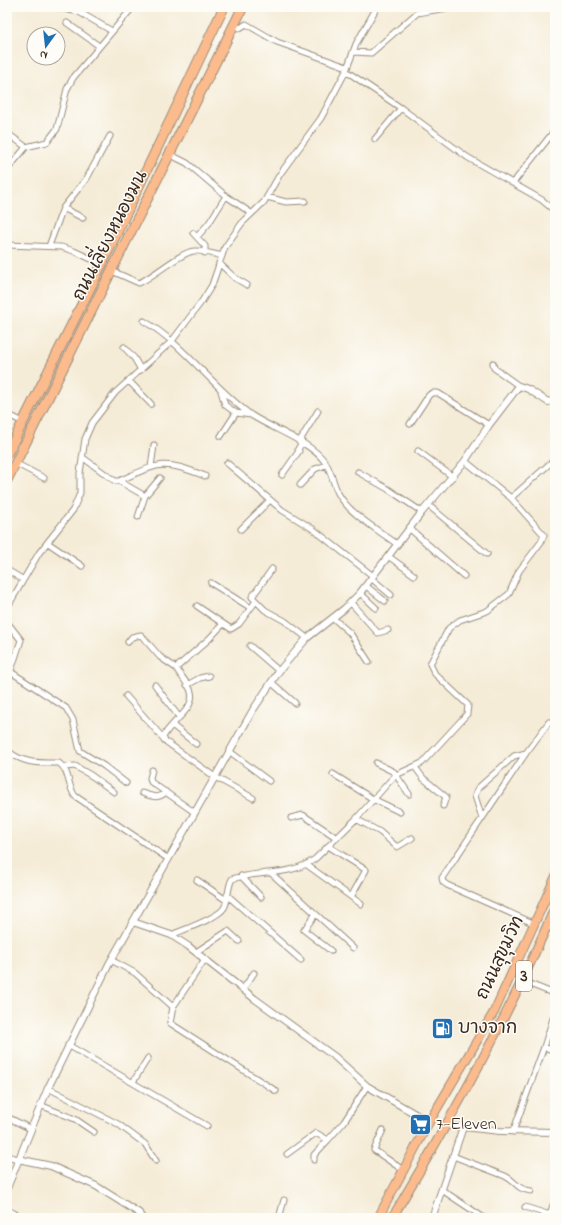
<svg xmlns="http://www.w3.org/2000/svg" width="562" height="1225" font-family="'Indie Flower','Playpen Sans Thai',sans-serif">
  <rect width="100%" height="100%" fill="#fdfcf7"/>
  <filter id="ink" filterUnits="userSpaceOnUse"><feTurbulence type="fractalNoise" baseFrequency=".025" numOctaves="2"/><feDisplacementMap in="SourceGraphic" scale="8" xChannelSelector="R" yChannelSelector="G"/><feConvolveMatrix kernelMatrix="1 2 1 2 8 2 1 2 1" color-interpolation-filters="sRGB"/></filter>
  <filter id="wash" filterUnits="userSpaceOnUse"><feTurbulence type="fractalNoise" baseFrequency=".012" numOctaves="4" result="noise"/><feDisplacementMap in="SourceGraphic" scale="16" xChannelSelector="R" yChannelSelector="G"/><feGaussianBlur stdDeviation="0.9" result="paint"/><feColorMatrix in="noise" values="0 0 0 0 0 0 0 0 0 0 0 0 0 0 0 0 0 1.4 0 .05"/><feComposite in="paint" operator="in"/></filter>
  <g filter="url(#wash)">
    <rect width="100%" height="100%" fill="#f5ecd7"/>
  </g>
  <g filter="url(#ink)">
    <g fill="none" stroke-linecap="round" stroke-linejoin="round">
      <defs>
        <path id="minor" d="M55 7 79 12 112 31
          M123 7 128 11
          M67 23 99 46
          M234 25 240 28 246 24 277 42 347 67
          M353 52 371 53 417 13 453 7
          M346 71 401 108 467 157 542 200 555 211
          M7 133 26 147
          M375 139 401 108
          M169 154 187 163 226 196 251 213
          M7 170 26 147 47 142 57 129 67 89 73 78 133 7
          M513 183 555 130
          M267 197 286 202 305 201
          M63 208 83 218
          M193 233 205 246V253
          M197 237 209 223 226 196
          M7 245 61 247 74 251 102 264
          M49 246 63 208 87 178 110 136
          M219 263 235 278 247 285
          M112 271 139 283C153 277 181 252 194 251 202 250 213 254 222 256
          M144 321C185 345 212 387 251 415 272 429 310 441 325 462 331 470 333 483 338 493 348 513 378 530 397 544
          M124 347 134 358 141 370
          M493 363 494 368 519 386
          M129 381 151 404
          M221 391 225 405 236 413 251 415
          M7 414 23 422
          M410 424 429 395 432 393H438L489 425
          M221 436 236 413
          M299 442 318 411
          M418 451 453 477
          M82 457 115 481H119C159 463 163 459 205 476
          M15 463 44 478
          M227 463 282 510 313 529 373 576
          M151 467 154 445
          M358 472 388 489 422 512
          M282 475 299 451 298 449 302 443
          M119 481 145 496
          M300 485 315 469 326 465
          M511 498 555 459
          M428 505 487 554
          M138 517 145 496 160 478
          M409 528 464 576
          M241 529 270 500
          M48 543 82 566
          M388 556 414 575
          M272 569 252 597 265 610 285 621 307 638
          M7 570 22 579
          M371 578 391 595
          M211 583 251 608
          M366 586 385 601
          M360 593 376 608
          M351 603 378 633 388 630
          M197 606 231 629 239 624 256 601
          M7 608 39 553 73 510 80 493V473L85 439 92 423 115 393 172 341 202 301 212 285 225 247 242 223 264 202 280 174 321 118 346 71 356 44 377 7
          M333 618 350 633 369 662
          M7 622 21 640 7 683
          M223 624 209 639 176 668C180 675 186 681 190 689 199 709 169 721 163 738L165 741 215 777 253 798
          M128 642 132 637 141 635 160 657 176 668
          M250 646 279 671
          M11 672 66 708 73 720 80 751 104 766 126 783
          M271 682 295 703
          M155 685 179 717
          M187 685 200 678 209 676
          M126 696 163 738
          M172 725 196 744
          M7 750C22 764 39 763 59 763 70 771 67 785 75 796L167 858
          M229 751 269 781
          M376 763 394 772 409 794
          M65 767 75 766 92 776 114 792
          M415 767 423 778 446 797 443 806
          M152 770 150 778 151 782 194 812
          M333 774 373 799 400 812
          M142 793C151 796 158 800 166 792
          M291 818 303 815 337 838
          M482 818 475 796 478 788 514 756 526 753
          M356 819 380 832 397 847 412 838
          M328 846 366 870 351 897
          M307 865 361 904
          M272 874 353 948
          M241 876 261 897
          M197 880 226 900
          M227 895 301 960
          M315 915 304 930 331 951
          M535 924 447 885 443 882 442 878 526 753 549 722
          M547 926 555 930
          M171 935C183 930 218 918 224 908 229 900 227 888 232 879 260 870 290 877 315 859L356 819 389 782 396 775 422 763 467 714 468 705 435 674 430 664 449 628 460 620 487 611 509 594 519 571 541 542 544 535 511 498 465 461
          M196 952 228 931 239 941
          M111 960 135 973 173 1007 170 1023 276 1091
          M522 981 555 994
          M243 989 254 973
          M173 1007 205 959
          M68 1045 207 1126
          M544 1047 555 1051
          M133 1082 148 1058
          M48 1088 118 1124 145 1144 156 1161
          M40 1105 75 1119 94 1132
          M7 1117 31 1129
          M383 1130 374 1150 403 1170
          M513 1132 544 1047 555 1012
          M287 1154 316 1133 328 1140 344 1122 367 1086
          M7 1156 18 1159
          M453 1156 505 1176C517 1182 516 1189 531 1191
          M314 1160V1155L328 1140
          M442 1190 484 1218
          M525 1207 550 1215 553 1205H555
          M7 1210 24 1218
          M279 1218 284 1200"/>
        <path id="tertiary" d="M133 922 171 935 188 946 255 999 335 1057 367 1086 429 1122
          M445 1125 500 1131 555 1132
          M18 1159 51 1166 96 1186 139 1213 143 1218
          M7 1188 48 1088 109 964 253 710 279 671 307 638 344 609 360 593 422 512 465 461 489 425 519 386 528 389 548 402 555 400
          M432 1218 463 1127"/>
        <path id="primary" d="M378 1218 429 1122 494 1012 555 878
          M392 1218C452 1117 510 1015 555 907"/>
        <path id="trunk" d="M7 454 102 264 224 7
          M7 480 243 7"/>
      </defs>
      <use href="#minor" stroke="#988b7a" stroke-width="7"/>
      <use href="#tertiary" stroke="#988b7a" stroke-width="8"/>
      <use href="#primary" stroke="#988b7a" stroke-width="10"/>
      <use href="#trunk" stroke="#988b7a" stroke-width="11"/>
      <use href="#minor" stroke="#fff" stroke-width="5"/>
      <use href="#tertiary" stroke="#fff" stroke-width="6"/>
      <use href="#primary" stroke="#fbbb8d" stroke-width="8"/>
      <use href="#trunk" stroke="#fbbb8d" stroke-width="9"/>
    </g>
  </g>
  <defs>
    <symbol id="fuel-square" viewBox="-11 -11 22 22"><rect x="-9" y="-9" width="18" height="18" rx="4" fill="#1f6fb2" stroke="#fdfcf7"/><path d="M-5.5-6h7V0h2V4h1.3V-2.5L3-4.5l.8-.8L6-3V5H2.5V1h-1V6h-7ZM-4.2-4.7v3.2H.2V-4.7Z" fill="#fff"/></symbol>
    <symbol id="supermarket-square" viewBox="-11 -11 22 22"><rect x="-9" y="-9" width="18" height="18" rx="4" fill="#1f6fb2" stroke="#fdfcf7"/><path d="M-6-5.5h2.5l.6 2H6L4.5 2H-2.5L-4.4-4H-6ZM-1.5 3.2a1.3 1.3 0 1 0 .1 0ZM3 3.2a1.3 1.3 0 1 0 .1 0Z" fill="#fff"/></symbol>
  </defs>
  <g fill-rule="evenodd">
    <use href="#fuel-square" x="430" y="1016" width="25" height="25"/>
    <use href="#supermarket-square" x="408" y="1112" width="25" height="25"/>
  </g>
  <g text-anchor="middle" dominant-baseline="central" stroke-width="3" stroke-linejoin="round" paint-order="stroke">
    <rect fill="#fdfcf7" stroke="#75695f" stroke-width="1" x="516" y="961" width="16" height="30" rx="3"/>
    <g font-size="17" font-weight="bold" fill="#3b2a1e">
      <text x="524" y="976">3</text>
    </g>
    <g font-size="18" fill="#3b2a1e" stroke="#fdfcf7">
      <text transform="translate(111 236) rotate(-63)">ถนนเลี่ยงหนองมน</text>
      <text transform="translate(501 958) rotate(-65)">ถนนสุขุมวิท</text>
    </g>
    <g font-size="18" fill="#3b2a1e" stroke="#fdfcf7" text-anchor="start">
      <text x="458" y="1029">บางจาก</text>
      <text x="436" y="1125">7-Eleven</text>
    </g>
  </g>
  <rect width="562" height="1225" fill="none" stroke="#fdfcf7" stroke-width="24"/>
  <g transform="translate(46 46) rotate(195)"><circle r="19" fill="#fdfcf7" stroke="#afa8a0"/>
  <path d="M0-3L7 15L0 10L-7 15Z" fill="#1f6fb2"/>
  <text y="-6" font-size="11" font-weight="bold" text-anchor="middle" fill="#3b2a1e">N</text>
  </g>
</svg>
